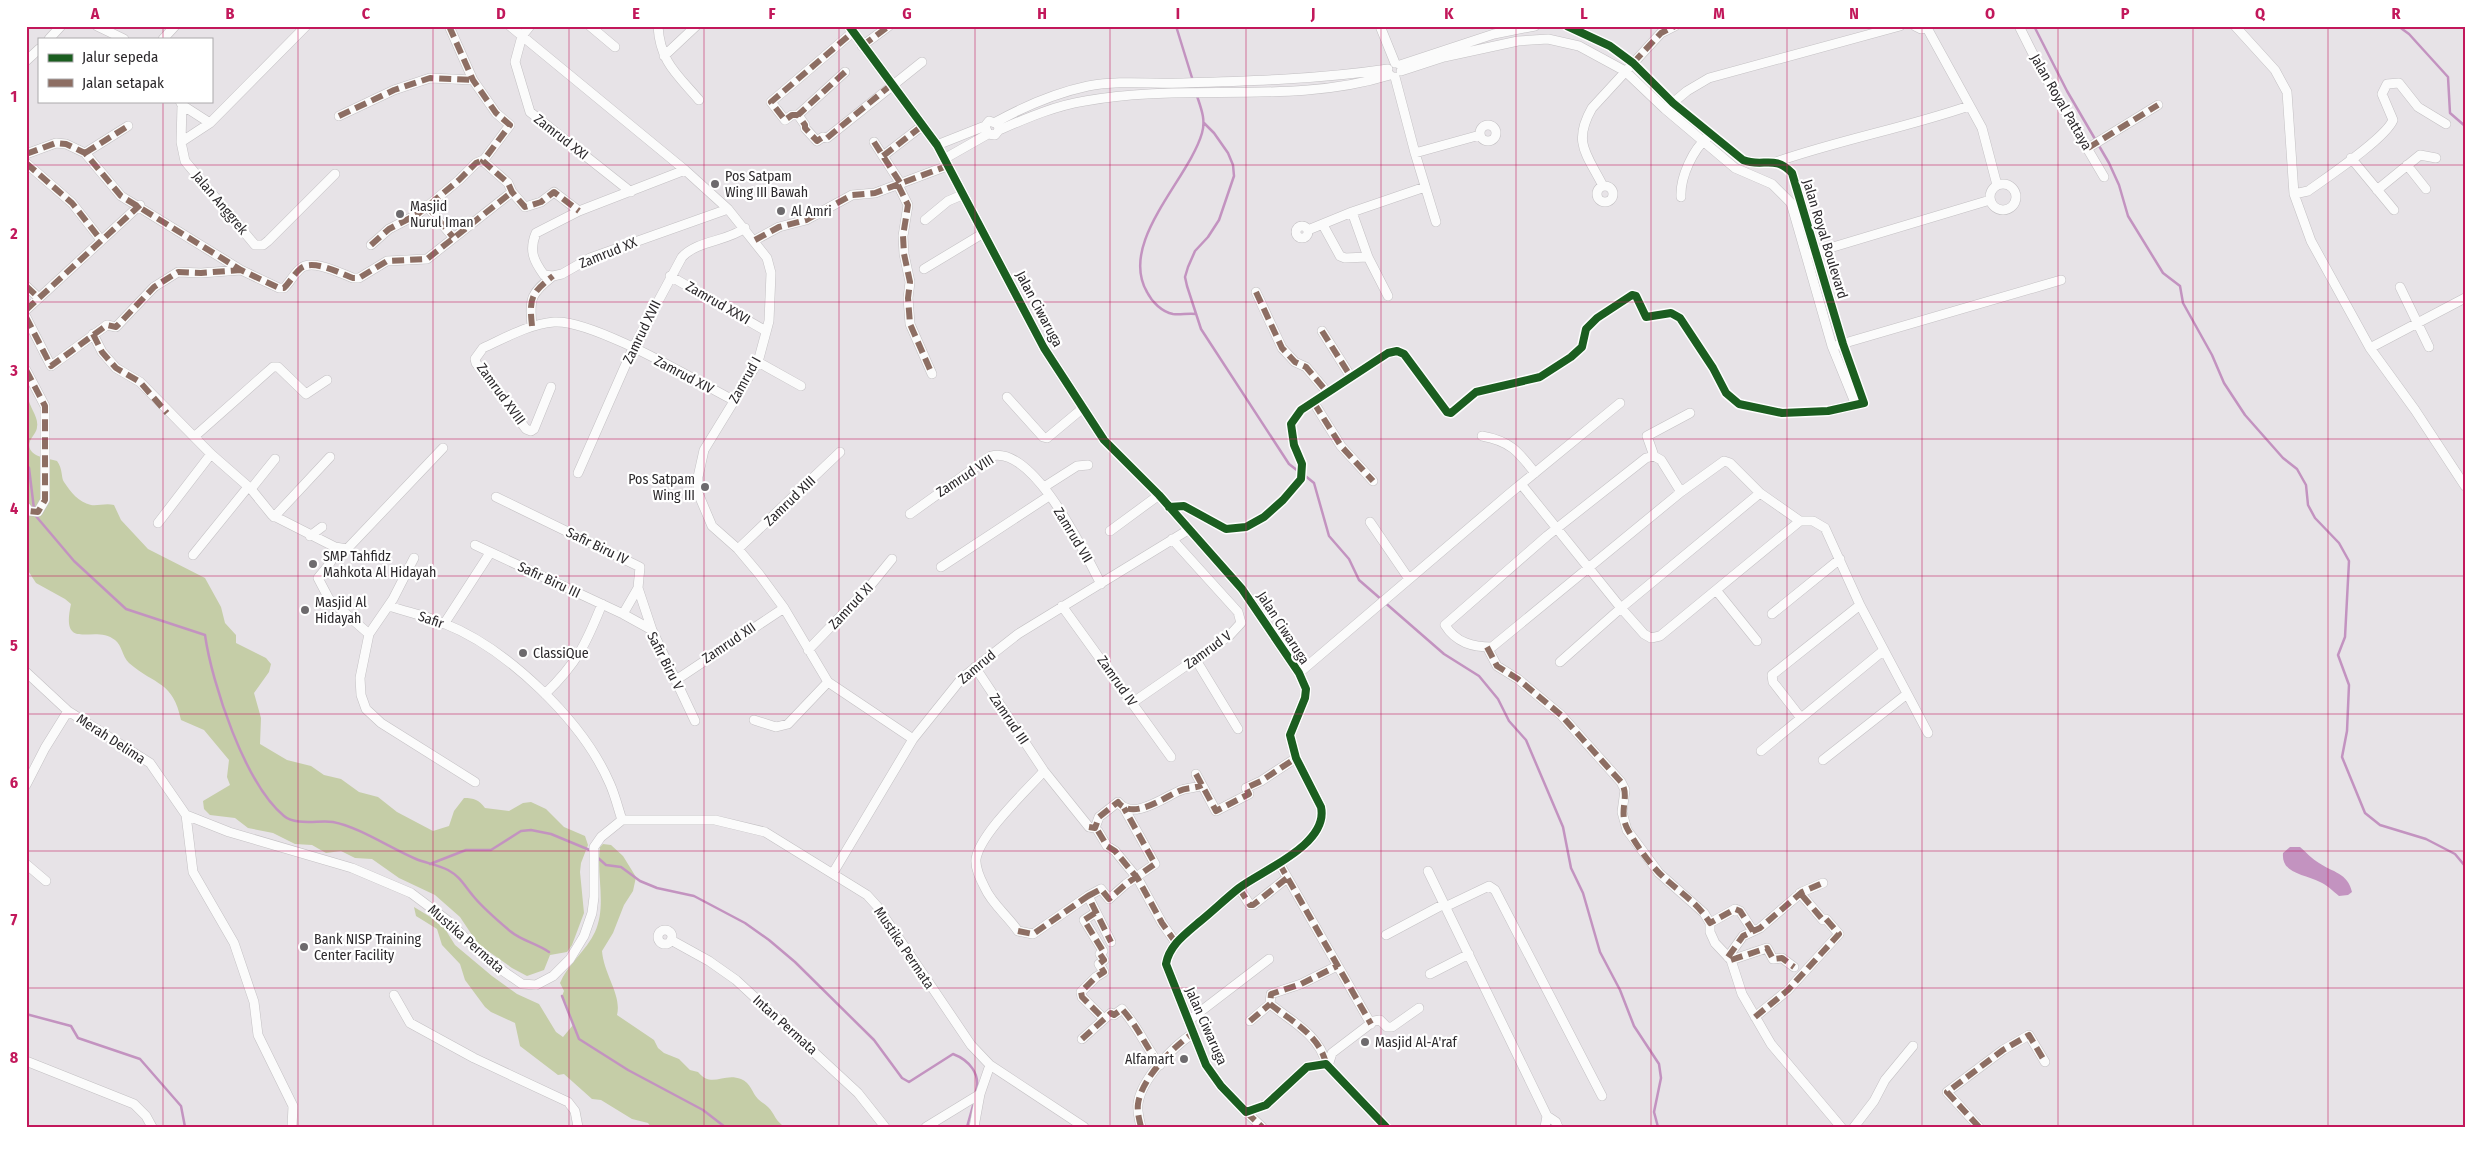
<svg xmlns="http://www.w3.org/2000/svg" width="2491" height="1153" font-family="'Fira Sans Condensed',sans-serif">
  <rect width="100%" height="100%" fill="#e7e3e7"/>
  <path fill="#c5cda7" d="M26 374C29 382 27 389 28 397 29 407 39 417 37 427 37 432 32 436 30 441 25 457 47 458 57 461 63 469 61 478 64 482 71 492 78 502 91 505 98 506 106 503 114 505L121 520 148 549 205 578 221 607 225 623 236 635V643L266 658 271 664 269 672 254 693 261 718 260 744 287 760 311 766 324 775 341 779 359 792 378 797 397 812 433 831 449 826 454 811 464 798C474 798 479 800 485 808L509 811 523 803 531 802 546 809 564 827 585 836 588 845 581 863 580 872 584 913 572 945 567 952 550 955 544 970 527 976 512 968 478 944 460 917 435 895 399 878 372 859 355 858 341 851 326 853 312 845 295 844 273 833 248 828 235 818 210 815 204 809 203 801 230 785 227 777 229 760 204 730 181 720C173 681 156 686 129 663 122 656 122 645 115 640 94 623 60 654 71 604L65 599 36 583 27 569Z
    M603 844 611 845 623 856 636 877 633 891 624 905 613 933 602 951C604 975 622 995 617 1015L654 1040 658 1048 664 1053 679 1059 690 1070 698 1072C712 1089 723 1072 741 1079 751 1083 752 1093 758 1099 761 1102 765 1104 768 1107 775 1114 775 1121 785 1127H651L648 1123 632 1119 601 1100 592 1099 564 1074 558 1075 520 1046 515 1023 491 1012 485 1007 465 980 460 964 442 945 437 929 416 916 414 907 442 924 455 945 492 976 517 994 539 1004 556 1032 563 1037 573 1025 566 1003 562 996 564 991 560 983C567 965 587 950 595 932 607 905 596 875 600 847Z"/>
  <path fill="#c393c0" d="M2290 847H2300C2306 852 2312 859 2319 863 2332 872 2348 873 2352 892L2348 895 2339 896C2333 891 2327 885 2320 882 2305 874 2281 874 2283 853Z"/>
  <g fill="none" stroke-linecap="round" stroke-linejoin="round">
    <path stroke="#c393c0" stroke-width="2.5" d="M1176 26 1193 81
      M2034 26 2067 91 2109 163 2119 185 2128 216 2163 273 2180 286 2183 303 2212 355 2224 383 2245 415 2283 458 2297 469 2306 485 2308 505 2315 518 2339 543 2349 561 2345 637 2338 655 2349 685 2347 731 2342 757 2365 813 2380 825 2426 839 2455 854 2465 866
      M2398 26 2409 34 2448 77 2450 113 2465 126
      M1204 123 1214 133 1228 153 1233 165 1234 176 1219 220 1208 237 1195 251 1188 267 1185 277 1187 286 1201 329 1289 464 1298 471
      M1196 314C1188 313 1180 315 1173 314 1162 312 1152 302 1147 292 1118 242 1189 179 1202 133 1206 120 1201 108 1197 96
      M26 464 29 468 34 509
      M1303 474 1314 483 1329 536 1349 559 1359 580 1444 654 1479 676 1498 699 1509 721 1526 740 1563 827 1571 868 1583 893 1600 952 1620 990 1634 1026 1659 1064 1661 1078 1654 1112 1658 1127
      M35 515 74 561 126 609 205 635C212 684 245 784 284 816 296 826 319 820 333 822 359 827 390 848 416 859 426 863 438 865 448 870 461 877 465 887 474 897 484 909 497 920 510 931 522 941 536 943 549 952
      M597 857 606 865 621 867 640 881 657 888 694 896 745 923 769 940 795 962 874 1040 902 1078 909 1082 953 1054C969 1060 981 1074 976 1091
      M430 864 466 850H491L521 831 531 830 551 834 592 851
      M562 996 579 1039 628 1070 703 1110 725 1127
      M26 1014 71 1026 78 1038 140 1059 181 1106 185 1127
      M967 1127 974 1102"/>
    <defs>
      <path id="minor" d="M97 26 124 39
        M449 26 473 80 496 113 510 125 483 161 508 183 512 192 525 207 541 202 554 192 579 211
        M510 26 685 170 728 209 767 258 771 273 769 321 758 362 704 450 698 477V493L712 526 738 549 759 574 784 608 828 682 913 739
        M530 26 522 36 515 62 530 112 631 192
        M590 26 615 47
        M658 26C660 62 677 74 699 100
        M1380 26 1395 63
        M1915 26 1921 29 1929 26
        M2019 26 2040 68 2104 177
        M2235 26 2275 70 2287 92 2294 194 2311 241 2370 348 2415 410 2465 486
        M1927 28 1982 128 1997 185
        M49 39 61 26
        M163 39 175 26
        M862 46 889 26
        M664 56 696 26
        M26 61 39 49
        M1400 65 1494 34 1535 26
        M1401 71 1444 57 1518 41 1548 39 1579 46 1625 71 1665 109 1735 168 1772 184 1791 203 1832 346 1856 405
        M845 72 798 115 805 125V128L817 141 823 137 827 138 922 62
        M1395 77 1415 153 1480 135
        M180 101 182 105 210 123
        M182 105 181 142 185 161 255 245H263L268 241 335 174
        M1669 106 1687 91 1709 78 1900 26
        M798 115H792L785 120 771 102 853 32
        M339 116 394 90 430 78 473 80
        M996 122C1025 106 1055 93 1088 86 1120 80 1151 84 1183 83 1252 81 1320 79 1388 69
        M1480 133a8 8 0 1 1 16 0a8 8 0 1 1-16 0Z
        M999 130C1027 118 1054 106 1085 101 1186 82 1290 106 1390 75
        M181 142 210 123 306 26
        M874 142 901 184
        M937 145 985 126 989 121 998 124 999 130 995 135 988 134 985 126
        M2088 148 2158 105
        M85 153 128 126
        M1415 153 1436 222
        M26 154 56 143 66 144 85 153 121 196 241 270 279 288H284C290 282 294 274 300 269 311 258 340 273 353 278H359L387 261 427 259 512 192
        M883 156 922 126
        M2351 158 2394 210
        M944 159 988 134
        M1776 162C1839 140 1905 128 1969 106
        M26 163 72 203 101 240
        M2407 165 2426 189
        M685 170 579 211 536 233C529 250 533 260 544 275L553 276 562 274 590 258 728 209
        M1990 197a13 13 0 1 1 26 0a13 13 0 1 1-26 0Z
        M898 185 908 205 903 236 904 254 910 282 908 298 910 324 932 374
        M1597 194a8 8 0 1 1 16 0a8 8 0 1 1-16 0Z
        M1603 186C1587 154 1572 143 1592 108L1661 33 1675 26
        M2377 190 2420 155 2436 158
        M2294 194 2308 191C2326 178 2385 139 2393 120L2382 94 2387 84 2399 83 2418 107 2446 124
        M1681 197C1680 177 1693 149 1708 137
        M426 205 453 237
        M1352 212 1368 257 1388 296
        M925 220 948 201 962 195
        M1323 225 1340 256 1345 258 1368 257
        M1296 232a6 6 0 1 1 12 0a6 6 0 1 1-12 0Z
        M1308 230 1352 212 1425 187
        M755 240 779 227 806 220 852 195 875 193 947 166
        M371 245 389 229 418 214 459 180 476 163 483 160
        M1813 253 1990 200
        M924 269 982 234
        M670 276 766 331
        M26 286 39 298
        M2400 287 2429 347
        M1256 292 1282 348 1295 362 1306 367 1327 392
        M26 310 140 205
        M26 317 51 366 107 325 116 327 154 287 178 272 201 273 241 270
        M532 326C529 298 531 293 553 276
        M1322 331 1351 377
        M93 334 102 352 116 368 140 382 211 454 251 489 272 515 335 547 347 549 443 448
        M1838 345 2061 280
        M2370 348 2465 298
        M758 362 801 386
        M26 370 45 406V500L38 512 29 511 26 507
        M551 387 534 429 531 431 526 429 476 363 475 359 483 348C505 338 529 324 554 322 593 319 696 381 735 401
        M1007 397 1043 437 1047 438 1083 408
        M1314 403 1341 446 1373 481
        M1482 436C1510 441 1518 451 1535 473
        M194 437 273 367H278L306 394 327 380
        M1654 456 1647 436 1690 413
        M578 473 633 348 682 257C698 240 726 242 745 228
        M1521 484 1621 608 1644 634 1651 638 1660 636 1800 521
        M1044 487 1077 466 1088 465
        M251 489 275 459
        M1681 492 1661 460 1654 456 1646 458 1547 536 1445 625C1456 643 1473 647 1492 647L1681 492 1724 461 1730 463 1760 493
        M496 497 640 567 638 588 652 630
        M1169 507 1184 506 1226 529 1246 527 1264 517 1283 500 1301 479 1302 464 1294 445 1291 424 1301 410 1388 353 1397 351 1404 354 1447 412 1451 413 1476 392 1540 377 1571 357 1582 347 1586 329 1597 318 1632 295 1636 296 1646 317 1671 313 1680 318 1713 368 1726 393 1739 404 1782 413 1828 411 1864 403 1843 344 1792 173C1774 154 1763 168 1743 160L1673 103 1633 63 1610 46 1567 26
        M910 514 991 456C1034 445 1084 552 1101 584
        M274 517 330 457
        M1370 522 1409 579
        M158 523 211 454
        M1110 531 1159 495
        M310 536 322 527
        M475 545 623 614 652 630 695 721
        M335 547C335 560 326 568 318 578L329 599 369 634
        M738 549 840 452
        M193 555 248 487
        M414 558 393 599 369 634 360 678 361 695 366 709 381 723 475 782
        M941 567 1049 496
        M1716 590 1757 641
        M389 606C407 612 426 616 443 623 507 648 583 721 610 784 615 795 618 808 622 820
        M1062 606 1171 757
        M623 614 638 588
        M1772 614 1840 559
        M444 624 490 553
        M1487 647 1497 666 1518 679 1561 715 1621 782 1625 790 1622 812 1627 830 1659 873 1704 913 1710 923V932L1715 943 1731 960 1742 994 1771 1044 1841 1127
        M808 650 870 586 892 559
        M1196 660 1238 729
        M1560 662 1621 608 1760 493 1800 521H1813L1825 528 1860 605 1928 733
        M975 667 1044 771 1089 827 1095 828 1099 817 1118 802C1132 821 1163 798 1179 791 1187 787 1194 789 1202 785
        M26 672 68 711 150 763 186 815 193 872 234 943 254 1002 258 1035 293 1106 292 1127
        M1299 673 1509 494 1620 403
        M676 680 784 608
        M545 694C577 663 586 644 602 604
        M1132 703 1229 636 1241 623 1238 612 1172 539
        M1801 718 1773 682 1772 675 1860 605
        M754 720 776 727 788 724 828 682
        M1761 751 1884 650
        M1823 760 1907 694
        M1044 771C1026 791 980 834 976 859 975 869 981 880 985 888 992 904 1008 916 1018 931L1033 934 1088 896 1111 942
        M1196 774 1216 811 1249 794 1246 788 1261 781 1296 758
        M26 785 45 748 68 711
        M186 815 229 832 352 868 411 893 447 920 490 962 522 984 536 985 553 976 570 959 584 936 592 913 594 897V847L601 837 622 820H715L765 832 867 895 877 906 971 1045 990 1065 1084 1127
        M1098 831 1107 846 1115 851 1138 879 1162 923 1176 943
        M1279 863 1371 1024
        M26 864 46 881
        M1428 871 1547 1116 1545 1127
        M833 873 913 739 962 678 1018 634 1188 530
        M1239 888 1250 905H1253L1287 878
        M1088 896 1101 889 1109 899 1126 884 1155 864 1124 808
        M1445 907 1489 886 1495 890 1602 1096
        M1095 913 1084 920 1103 951 1100 954 1104 960 1099 964 1104 972 1096 977 1081 992 1082 997 1104 1019
        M1710 923 1735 909 1740 911 1753 931
        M658 937a7 7 0 1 1 14 0a7 7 0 1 1-14 0Z
        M1386 935 1444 904
        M671 940 709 961 736 980 858 1093 885 1127
        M1728 957 1743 936 1760 928 1802 892 1823 883
        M1731 960 1767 948 1773 959 1782 958 1794 967
        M1430 974 1469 954
        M394 995 410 1023 474 1058 568 1102 575 1111 578 1127
        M1755 1017 1788 990 1839 934 1826 919 1823 920 1800 893
        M1188 1021 1269 959
        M1250 1021 1270 1004
        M1082 1039 1111 1013 1114 1015 1122 1009C1139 1028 1145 1046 1160 1065
        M26 1061 134 1104 146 1116 152 1127
        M1326 1064C1320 1035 1291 1021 1270 1004L1271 994 1301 984 1337 966
        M1328 1066 1332 1053 1374 1021 1380 1020 1387 1027H1392L1419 1008
        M1246 1112 1262 1127
        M1547 1116 1556 1122 1558 1127
        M926 1127 980 1094
        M974 1127 980 1094 990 1065
        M1141 1127C1139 1119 1137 1111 1138 1104 1141 1079 1173 1047 1192 1034
        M1854 1127 1874 1101 1885 1080 1913 1046
        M1979 1127 1947 1092 2003 1050 2029 1035 2045 1062"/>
      <path id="tertiary" d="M849 26 937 145 1044 348 1104 440 1159 495 1242 589 1299 673 1306 689 1305 698 1290 735 1296 758 1321 807C1329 844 1263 870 1239 888 1225 899 1212 912 1198 923 1184 935 1169 946 1166 964L1206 1065 1221 1086 1246 1112 1266 1105 1307 1067 1326 1064 1386 1127"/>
    </defs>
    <use href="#minor" stroke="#c3c0c3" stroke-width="10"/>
    <use href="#tertiary" stroke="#c3c0c3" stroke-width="11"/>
    <use href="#minor" stroke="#fbfbfb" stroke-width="9"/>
    <use href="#tertiary" stroke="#fbfbfb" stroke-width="10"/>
    <path stroke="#8d6e63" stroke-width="6" stroke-dasharray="12 6" stroke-linecap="butt" d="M449 26 473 80 496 113 510 125 483 161 508 183 512 192 525 207 541 202 554 192 579 211
      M862 46 889 26
      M1633 63 1661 33 1675 26
      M845 72 798 115 805 125V128L817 141 823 137 827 138 891 85
      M798 115H792L785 120 771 102 853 32
      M339 116 394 90 430 78 473 80
      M874 142 901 184
      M2088 148 2158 105
      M85 153 128 126
      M26 154 56 143 66 144 85 153 121 196 241 270 279 288H284C290 282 294 274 300 269 311 258 340 273 353 278H359L387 261 427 259 512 192
      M883 156 922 126
      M26 163 72 203 101 240
      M898 185 908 205 903 236 904 254 910 282 908 298 910 324 932 374
      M426 205 453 237
      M755 240 779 227 806 220 852 195 875 193 947 166
      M371 245 389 229 418 214 459 180 476 163 483 160
      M26 286 39 298
      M1256 292 1282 348 1295 362 1306 367 1327 392
      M26 310 140 205
      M26 317 51 366 107 325 116 327 154 287 178 272 201 273 241 270
      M532 326C529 298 531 293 553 276
      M1322 331 1351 377
      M93 334 102 352 116 368 140 382 167 413
      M26 370 45 406V500L38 512 29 511 26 507
      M1314 403 1341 446 1373 481
      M1487 647 1497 666 1518 679 1561 715 1621 782C1631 797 1617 811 1628 830 1638 848 1653 869 1669 882 1684 895 1699 905 1710 923L1735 909 1740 911 1753 931
      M1196 774 1216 811 1249 794 1246 788 1261 781 1296 758
      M1089 827 1095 828 1099 817 1118 802C1132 821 1163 798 1179 791 1187 787 1194 789 1202 785
      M1098 831 1107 846 1115 851 1138 879 1162 923 1176 943
      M1279 863 1371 1024
      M1239 888 1250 905H1253L1287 878
      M1088 896 1101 889 1109 899 1126 884 1155 864 1124 808
      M1095 913 1084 920 1103 951 1100 954 1104 960 1099 964 1104 972 1096 977 1081 992 1082 997 1104 1019
      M1018 931 1033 934 1088 896 1111 942
      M1728 957 1743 936 1760 928 1802 892 1823 883
      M1731 960 1767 948 1773 959 1782 958 1794 967
      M1755 1017 1788 990 1839 934 1826 919 1823 920 1800 893
      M1250 1021 1270 1004
      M1082 1039 1111 1013 1114 1015 1122 1009C1139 1028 1145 1046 1160 1065
      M1326 1064C1320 1035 1291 1021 1270 1004L1271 994 1301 984 1337 966
      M1246 1112 1262 1127
      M1141 1127C1139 1119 1137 1111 1138 1104 1141 1079 1173 1047 1192 1034
      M1979 1127 1947 1092 2003 1050 2029 1035 2045 1062"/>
    <defs>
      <path id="cycleway" d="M849 26 937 145 1044 348 1104 440 1159 495 1242 589 1299 673 1306 689 1305 698 1290 735 1296 758 1321 807C1329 844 1263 870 1239 888 1225 899 1212 912 1198 923 1184 935 1169 946 1166 964L1206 1065 1221 1086 1246 1112 1266 1105 1307 1067 1326 1064 1386 1127
        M1169 507 1184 506 1226 529 1246 527 1264 517 1283 500 1301 479 1302 464 1294 445 1291 424 1301 410 1388 353 1397 351 1404 354 1447 412 1451 413 1476 392 1540 377 1571 357 1582 347 1586 329 1597 318 1632 295 1636 296 1646 317 1671 313 1680 318 1713 368 1726 393 1739 404 1782 413 1828 411 1864 403 1843 344 1792 173C1774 154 1763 168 1743 160L1673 103 1633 63 1610 46 1567 26"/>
    </defs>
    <use href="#cycleway" stroke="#fff" stroke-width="11"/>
    <use href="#cycleway" stroke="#1b5e20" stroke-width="8"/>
  </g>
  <path fill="none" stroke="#c2185b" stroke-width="1" stroke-opacity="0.55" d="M163 26V39M298 26V1127M433 26V1127M569 26V1127M704 26V1127M839 26V1127M975 26V1127M1110 26V1127M1246 26V1127M1381 26V1127M1516 26V1127M1651 26V1127M1787 26V1127M1922 26V1127M2058 26V1127M2193 26V1127M2328 26V1127M163 101V1127M26 165H2465M26 302H2465M26 439H2465M26 576H2465M26 714H2465M26 851H2465M26 988H2465"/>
  <g fill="#6d6a6d" stroke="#fff" stroke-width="2">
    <circle cx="715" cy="184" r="5"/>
    <circle cx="781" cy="211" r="5"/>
    <circle cx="400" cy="214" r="5"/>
    <circle cx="705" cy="487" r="5"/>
    <circle cx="313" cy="564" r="5"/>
    <circle cx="305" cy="610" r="5"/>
    <circle cx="523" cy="653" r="5"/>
    <circle cx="304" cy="947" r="5"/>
    <circle cx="1365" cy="1042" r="5"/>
    <circle cx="1184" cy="1059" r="5"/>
  </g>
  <g text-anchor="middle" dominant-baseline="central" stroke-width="4.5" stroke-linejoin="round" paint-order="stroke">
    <g font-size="14" fill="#2c292c" stroke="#fff">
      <text transform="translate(2061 102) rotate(60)">Jalan Royal Pattaya</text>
      <text transform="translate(561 137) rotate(38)">Zamrud XXI</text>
      <text transform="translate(220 203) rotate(50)">Jalan Anggrek</text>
      <text transform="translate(1825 239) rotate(73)">Jalan Royal Boulevard</text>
      <text transform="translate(608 253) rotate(-22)">Zamrud XX</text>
      <text transform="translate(718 303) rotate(30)">Zamrud XXVI</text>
      <text transform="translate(1039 309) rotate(62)">Jalan Ciwaruga</text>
      <text transform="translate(642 332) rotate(-64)">Zamrud XVII</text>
      <text transform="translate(684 375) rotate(28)">Zamrud XIV</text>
      <text transform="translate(745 380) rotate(-61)">Zamrud I</text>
      <text transform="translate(501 394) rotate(54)">Zamrud XVIII</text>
      <text transform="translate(965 476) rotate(-33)">Zamrud VIII</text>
      <text transform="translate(790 501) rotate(-44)">Zamrud XIII</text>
      <text transform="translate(1073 535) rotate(59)">Zamrud VII</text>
      <text transform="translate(597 546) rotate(26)">Safir Biru IV</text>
      <text transform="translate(549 580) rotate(25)">Safir Biru III</text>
      <text transform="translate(851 606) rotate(-47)">Zamrud XI</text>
      <text transform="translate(431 620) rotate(19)">Safir</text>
      <text transform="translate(1283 628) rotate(57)">Jalan Ciwaruga</text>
      <text transform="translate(729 643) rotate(-34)">Zamrud XII</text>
      <text transform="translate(1208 650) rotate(-36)">Zamrud V</text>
      <text transform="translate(665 661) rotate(63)">Safir Biru V</text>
      <text transform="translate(977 667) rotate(-40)">Zamrud</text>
      <text transform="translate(1117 681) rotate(55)">Zamrud IV</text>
      <text transform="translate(1009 719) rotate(56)">Zamrud III</text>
      <text transform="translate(111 739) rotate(33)">Merah Delima</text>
      <text transform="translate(466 939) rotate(41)">Mustika Permata</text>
      <text transform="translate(904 948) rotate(56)">Mustika Permata</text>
      <text transform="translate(785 1025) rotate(42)">Intan Permata</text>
      <text transform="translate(1206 1026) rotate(66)">Jalan Ciwaruga</text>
    </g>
    <g font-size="14" fill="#2c292c" stroke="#fff" text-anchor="start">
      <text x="725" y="176">Pos Satpam<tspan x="725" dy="16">Wing III Bawah</tspan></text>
      <text x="410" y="206">Masjid<tspan x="410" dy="16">Nurul Iman</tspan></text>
      <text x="791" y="211">Al Amri</text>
      <text x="695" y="479" text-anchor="end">Pos Satpam<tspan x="695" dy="16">Wing III</tspan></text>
      <text x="323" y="556">SMP Tahfidz<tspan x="323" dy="16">Mahkota Al Hidayah</tspan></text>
      <text x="315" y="602">Masjid Al<tspan x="315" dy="16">Hidayah</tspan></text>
      <text x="533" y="653">ClassiQue</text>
      <text x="314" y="939">Bank NISP Training<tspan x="314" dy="16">Center Facility</tspan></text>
      <text x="1375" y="1042">Masjid Al-A'raf</text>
      <text x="1174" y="1059" text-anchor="end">Alfamart</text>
    </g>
  </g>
  <rect width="2491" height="1153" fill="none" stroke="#ffffff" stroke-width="55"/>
  <rect x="38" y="38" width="175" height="65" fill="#ffffff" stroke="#aba9ab"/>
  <rect x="48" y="54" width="25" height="8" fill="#1b5e20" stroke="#aba9ab"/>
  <text x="82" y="62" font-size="15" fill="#2c292c">Jalur sepeda</text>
  <rect x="48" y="79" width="25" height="8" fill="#8d6e63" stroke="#aba9ab"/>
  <text x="82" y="88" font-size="15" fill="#2c292c">Jalan setapak</text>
  <rect x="28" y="28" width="2436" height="1098" fill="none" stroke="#c2185b" stroke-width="2"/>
  <g font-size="16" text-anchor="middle" font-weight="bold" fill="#c2185b">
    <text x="95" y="19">A</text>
    <text x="230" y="19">B</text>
    <text x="366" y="19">C</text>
    <text x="501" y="19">D</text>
    <text x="636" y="19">E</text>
    <text x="772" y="19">F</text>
    <text x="907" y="19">G</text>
    <text x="1042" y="19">H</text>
    <text x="1178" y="19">I</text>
    <text x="1313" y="19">J</text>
    <text x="1449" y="19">K</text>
    <text x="1584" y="19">L</text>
    <text x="1719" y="19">M</text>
    <text x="1854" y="19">N</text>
    <text x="1990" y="19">O</text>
    <text x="2125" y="19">P</text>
    <text x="2260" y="19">Q</text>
    <text x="2396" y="19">R</text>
    <text x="14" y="102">1</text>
    <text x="14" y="239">2</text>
    <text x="14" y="376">3</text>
    <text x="14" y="514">4</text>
    <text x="14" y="651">5</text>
    <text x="14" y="788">6</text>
    <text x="14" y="925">7</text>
    <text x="14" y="1063">8</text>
  </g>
</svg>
